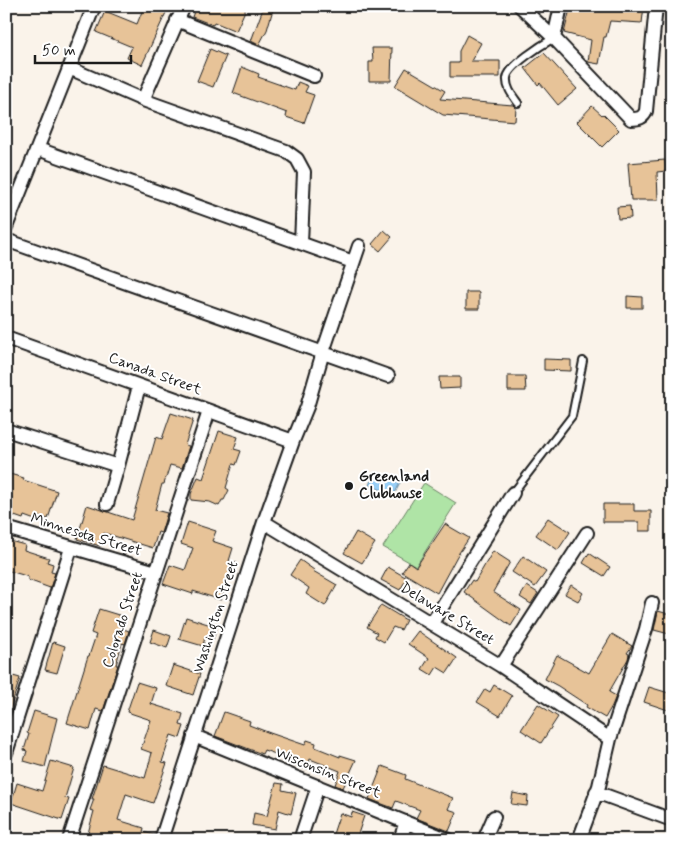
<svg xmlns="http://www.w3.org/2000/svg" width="678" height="846" font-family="Mynerve,sans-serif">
  <rect width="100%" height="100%" fill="#faf3ea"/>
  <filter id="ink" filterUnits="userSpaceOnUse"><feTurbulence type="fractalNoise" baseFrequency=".02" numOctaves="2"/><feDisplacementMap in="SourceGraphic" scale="10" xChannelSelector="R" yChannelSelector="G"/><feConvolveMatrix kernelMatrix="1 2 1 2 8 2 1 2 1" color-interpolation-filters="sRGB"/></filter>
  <g filter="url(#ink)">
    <path fill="#afe4a6" stroke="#668061" d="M424 483 456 503 416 566 383 547Z"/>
    <path fill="#97cef6" stroke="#66879f" d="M374 473 400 483 394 495 369 485Z"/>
    <path fill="#e7c398" stroke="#1c1c1c" d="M147 6H169L142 65 127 58 132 47 96 32 105 11 137 24 143 9 145 10Z
      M196 6H247L236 31 214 22 213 25 192 17Z
      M264 6H274L267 30 259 45 251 41Z
      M579 6H644L642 23 610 21 606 37H604L599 64 588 62 591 40 564 33 570 9 578 11Z
      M467 35 481 43 471 61H500V77H450V63H459V51Z
      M372 48H392L391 81H369V62H373Z
      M210 49 226 56 213 87 197 81Z
      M544 53 577 89 558 105 540 83 538 85 525 68Z
      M242 67 259 74 258 77 295 90 298 82 308 86 305 92 314 95 304 123 286 117 287 113 233 93Z
      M406 68 445 91 440 99 513 105 516 108 515 121 443 115 395 86Z
      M592 106 602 115 603 114 619 130 602 147 577 122Z
      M665 160 666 171 657 172 658 200H631L628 163Z
      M630 206 631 218 618 219 617 207Z
      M384 230 392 237 380 251 372 244Z
      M466 292H479V309H466Z
      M627 296 642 297V308H627Z
      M544 359 571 360V371L544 370Z
      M508 376H525L526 391H508Z
      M439 377H460V388L440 389Z
      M171 413 193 420 185 445 189 446 182 468 170 465 164 484H162L155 510 167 513 161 533 158 532 153 548 104 533 100 546 77 539 87 505 132 520 156 437 162 439Z
      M219 431 238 437 234 449 241 451 236 465 233 464 226 488 229 490 224 500H222L219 506 210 502 191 500V494L198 477 203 479Z
      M6 473 24 478 23 480 57 491 48 519 36 516 35 520 24 516 23 519 6 513Z
      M603 504H634V511H651V531H639V522H603Z
      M548 518 570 532 558 550 536 535Z
      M188 522 216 531 212 541 233 548 229 561 237 563 233 576 229 575 221 600 193 591V594L163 584 170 565 185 570 193 548 181 544Z
      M445 524 469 538 457 556 437 593 402 572 409 562 416 567Z
      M356 532 375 543 362 563 344 553Z
      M6 540 25 545 24 550 49 558 47 562 53 564 51 572 55 573 50 588 28 580V577L23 575 6 570Z
      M493 551 510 562 493 592 521 610 511 626 464 592 472 580 475 582Z
      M589 553 610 567 604 576 583 563Z
      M523 556 546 572 535 587 512 572Z
      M300 560 314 570 313 571 337 585 325 606 306 594 309 588 290 575Z
      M388 567 407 578 400 590 381 580Z
      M571 585 583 593 578 601 565 594Z
      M527 586 538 593 531 604 520 597Z
      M381 605 406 620 401 630 393 627 384 642 375 637 377 633 367 627Z
      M99 609 125 617 121 628 129 631 125 644 122 643 116 665H118L103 711 96 709 90 730 67 723 88 656H89L96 635 91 633Z
      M658 611 672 615V624L669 634 654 630Z
      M186 617 217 627 213 639 205 637 203 646 179 639Z
      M154 630 171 636 167 648 150 642Z
      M418 631 457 658 447 673 437 667 432 675 422 669 429 658 408 644Z
      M612 634 632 646 627 653 629 654 628 659 609 692 616 696 612 706 605 718 586 707 587 705 558 686 545 679 557 655 589 673Z
      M53 642 65 646 57 673 45 670Z
      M173 665 200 674 193 695 166 686Z
      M6 674 20 678 9 713H6Z
      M137 682 156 688 151 704 183 714 180 725 184 726 180 738 171 735 162 762 167 763 153 803 126 794 118 820 144 828 143 832 154 835 153 840H112V838L87 837 94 811 90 810 94 799H92L103 765 145 778 152 753 141 749 151 720 127 712Z
      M494 685 512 696 500 716 477 702 485 689 490 692Z
      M649 687 672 694 668 710 644 702Z
      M538 704 558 717 541 743 521 730Z
      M34 711 57 718 45 767 24 761 27 751 24 750 29 734 27 733Z
      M224 712 250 721 249 725 270 733 305 745 307 740 316 743 315 747 340 757V755L356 760 343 788 335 785 340 771 310 759 307 769 297 766 298 764 287 758 264 750 262 754 215 736Z
      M51 761 74 768 65 798 69 799 62 820 11 803 17 783 42 791Z
      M382 766 406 775 405 779 453 798 448 809 457 812 449 831 416 818 420 810 396 801 393 808 369 799Z
      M276 783 283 784 282 790 296 793 291 814 279 810 275 829 252 825 254 813 267 816Z
      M513 793 528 796 527 806 511 804Z
      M352 812 364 816 356 840H331L340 813 351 817Z"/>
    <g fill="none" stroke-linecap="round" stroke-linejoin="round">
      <defs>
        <path id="lane" d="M518 103C513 96 506 88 507 78 508 66 543 44 554 38
          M513 493 572 416 583 361"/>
        <path id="street" d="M520 6 554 38 631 119C639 119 643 118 646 111L656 6
          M177 20 314 76
          M554 38 561 6
          M69 68 143 100 184 6
          M143 100 286 151 297 159 304 172 301 243
          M38 149 353 262
          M6 227 94 6
          M6 240 388 376
          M6 338 293 441
          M6 430 118 466 139 386
          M107 504 118 466
          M264 522 501 666 610 739
          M6 528 156 572
          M432 623 513 493
          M501 666 587 533
          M194 736 449 840
          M6 753 71 548
          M596 792 672 820
          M69 840 209 411
          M161 840 264 522 293 441 307 407 323 352 359 246
          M300 840 318 786
          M400 840 406 822
          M484 840 494 817
          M579 840 599 786 610 739 646 629 652 603"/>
      </defs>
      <use href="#lane" stroke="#1c1c1c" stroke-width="10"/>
      <use href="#street" stroke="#1c1c1c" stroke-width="16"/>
      <use href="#lane" stroke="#fff" stroke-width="6"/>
      <use href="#street" stroke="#fff" stroke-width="12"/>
    </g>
  </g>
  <circle fill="#1c1c1c" stroke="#fff" stroke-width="2" cx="349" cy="486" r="5"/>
  <g text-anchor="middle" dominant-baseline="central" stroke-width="4" stroke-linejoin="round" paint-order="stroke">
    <g font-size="15" fill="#1c1c1c" stroke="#fff">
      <text transform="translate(155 374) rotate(20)">Canada Street</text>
      <text transform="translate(86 535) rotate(17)">Minnesota Street</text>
      <text transform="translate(447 614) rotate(31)">Delaware Street</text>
      <text transform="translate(216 617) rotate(-72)">Washington Street</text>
      <text transform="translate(123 620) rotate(-72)">Colorado Street</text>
      <text transform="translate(328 773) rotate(22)">Wisconsin Street</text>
    </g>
    <g font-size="15" font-weight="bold" fill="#1c1c1c" stroke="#fff" text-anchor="start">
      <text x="359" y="477">Greenland<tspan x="359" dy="17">Clubhouse</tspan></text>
    </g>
  </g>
  <rect width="678" height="846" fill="none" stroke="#fff" stroke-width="25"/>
  <rect x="12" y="12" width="653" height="821" fill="none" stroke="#1c1c1c" stroke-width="2" filter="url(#ink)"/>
  <path d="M35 55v8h96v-8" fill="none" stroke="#1c1c1c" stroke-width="2.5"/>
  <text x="42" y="55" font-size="15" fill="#1c1c1c" stroke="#ffffff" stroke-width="4" paint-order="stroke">50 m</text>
</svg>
